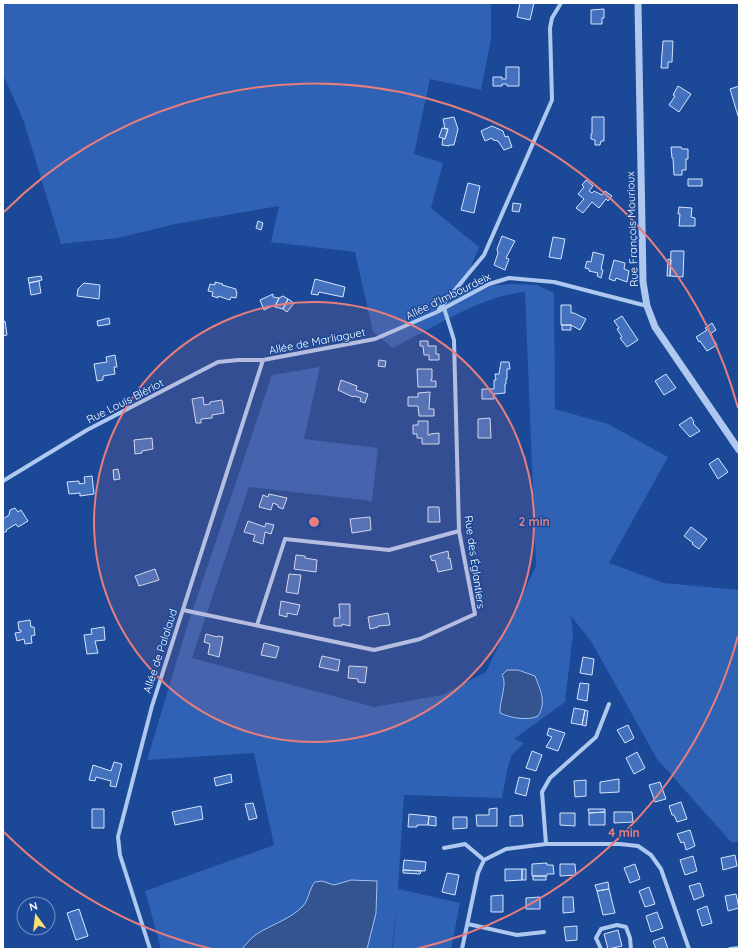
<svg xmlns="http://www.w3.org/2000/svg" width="742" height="952" font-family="Quicksand,sans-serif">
  <rect width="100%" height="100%" fill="#1b4897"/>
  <path fill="#2f61b4" d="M3 3H491V39L481 90 430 79 414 154 443 163 431 208 479 247 462 289 511 284 537 285 554 293 555 409 608 424 668 457 609 563 664 583 739 590V841L732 843 657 759 591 641 571 616 573 634 565 702 514 739 524 743 512 755 508 766 502 798 404 795 398 889 460 903 451 949H393L396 906 392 949H161L145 891 274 845 254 753 147 760 186 630 272 375 320 367 304 439 378 448 372 501 249 487 192 658 374 707 442 695 486 672 536 566 525 292C481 296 433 328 393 348L373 332 355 252 271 242 279 206 175 224 118 238 61 244 24 122 3 74Z"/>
  <path fill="#34548f" stroke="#a2c1f2" d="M507 670H518L535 676C540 689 547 702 538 716 528 721 510 718 500 713 499 702 508 683 502 675Z
    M351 880 377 881 376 913 367 949H242C246 944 252 937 257 934 272 924 291 919 303 906 309 899 309 889 315 882L322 881 334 885Z"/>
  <path fill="#4471be" stroke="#d6e4fb" d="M520 3H534L530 20 517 17Z
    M604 9V18H602V24H591V10Z
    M663 41H673L672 62H668V68H661Z
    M506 67H519V86H507V84H502V86H493V77H502V79H506Z
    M678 86 691 94 679 112 669 105 675 96 673 95Z
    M739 86V116H738L730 89Z
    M454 117 458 129 454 145H449V146L442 145 443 138 445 139 448 129H445L443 119Z
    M592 117H604V141H601L600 145H595V140L591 139V134H592Z
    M492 126 503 131 505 137 508 136 512 147 504 150 498 141 493 140 492 138 485 141 481 131Z
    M442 128 448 129 445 139 439 137Z
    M671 147H681L682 149H688V159H686V170H682V175H674L673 158H672Z
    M688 179H702V186H688Z
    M586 180 593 186 589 191 592 193 594 191 602 195 605 191 612 196 608 201 606 199 599 208 592 202 583 213 576 208 584 199 578 194 584 187 582 185Z
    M468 183 480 186 474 213 461 210Z
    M513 203 521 204 519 212 512 211Z
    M679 207 692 208 691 217 695 218V226H679L680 214H678Z
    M258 221 263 223 261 230 256 228Z
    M502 236 515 241 506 258 509 259 505 270 494 265 498 253 497 249Z
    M553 237 565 239 561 259 549 257Z
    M671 251H684L683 277 670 276Z
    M593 252 604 255 601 269 603 270 601 278 597 276 598 273 589 271V269L585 268 587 261 591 262Z
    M668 259 671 260 670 276H667Z
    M614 260 625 263 624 269 629 271 627 282 616 278 615 281 609 279Z
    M41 276 42 280 29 283 28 278Z
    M315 279 345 287 343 297 319 292 318 295 311 294Z
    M39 281 41 293 31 295 29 283Z
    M215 282 223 284 222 285 236 289V292H237L236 298 231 297 230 300 218 296V298L212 296 213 292 208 291 210 284 215 285Z
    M84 283 100 285 99 299 77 296 78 289Z
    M273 294V297L279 298 275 306H272L264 310 260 300Z
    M283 296 288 299 283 309 275 307 279 298Z
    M288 299 294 303 287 312 283 309Z
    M561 305H571V313H574L586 319 580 330 571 325H561Z
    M622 316 638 340 627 347 620 338 622 337 617 329 619 328 614 321Z
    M109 318 110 324 98 326 97 321Z
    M5 321 7 335 3 336V322Z
    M712 323 716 330 710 334 717 345 707 351 700 341 699 342 696 337 707 330 705 328Z
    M562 325H571V330H562Z
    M420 341H428V346H436V354H439V360H429V355H424L423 346H420Z
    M115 355 117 367H114L115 374 103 376V380L97 381 94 364 107 362 106 357Z
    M379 360 386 361 385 367 378 366Z
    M501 362H509L510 369H507V379H506V384H505V393L494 394V399H482V389H494V380H496L495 374H499Z
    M417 369H432V379H431V381H436V387H418Z
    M666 374 676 388 664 395 655 381Z
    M341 380 357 386 356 390 368 394 365 403 360 401 361 398 354 396 353 397 338 390Z
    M430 392 429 409H434V416H419L418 406H408V397H418V393Z
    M203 397 204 405 210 404V402L222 400 224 413 212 415V418L201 419V423H196L192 399Z
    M691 417 694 422 693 423 700 431 690 437 679 425Z
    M490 418 491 438H478V419Z
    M418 421H428V435H430V434L439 433V444H422V438H417V434H413V425H418Z
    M152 438 153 449 142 451V453L135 454 134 440Z
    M718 458 728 472 718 479 709 464Z
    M118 469 120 479 114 480 113 470Z
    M92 476 94 494 80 496V493L69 494 67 482 79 481V484L85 483 84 477Z
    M269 494 287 498 283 509 278 507V505L273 503 271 510 259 507 263 495 268 497Z
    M428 507H439L440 522H428Z
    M15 508 18 512 21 510 28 521 18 527 16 524 6 530 7 531 3 533V519L9 515 10 510Z
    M370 517 371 530 352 533 350 519Z
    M248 521 265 527 266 523 274 525 271 534 265 532 263 544 253 541 255 535 244 532Z
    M691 527 707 539 699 549 692 544 693 543 684 536Z
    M448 551 449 557H448V559L450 558 452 569 438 572 435 560 432 561 430 556Z
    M296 555 305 556V558L317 560 316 572 294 569Z
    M155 569 159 580 139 586 135 576Z
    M289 574 301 575 298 594 286 592Z
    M281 601 300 605 297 615 287 613V617L279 615Z
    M339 604H350V626L342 624V626H334V618H340Z
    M388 613 390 625 378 626V627L370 629 368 617Z
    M30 620 31 627H34L35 635 31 636 32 643 25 644 24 639 17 641 15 633 21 632V630H19L18 622Z
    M104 627 105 640 95 641 98 653 87 654 84 635 92 634 91 629Z
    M206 634 217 637 218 636 223 637 219 657 208 654 210 644 204 642Z
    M264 643 279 647 276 658 261 655Z
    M322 656 340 660 338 671 319 667Z
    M583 657 594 659 592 675 580 673Z
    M349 666 367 667 365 683 358 682V679L348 678Z
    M580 683 589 684 587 701 577 699Z
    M574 708 585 710 582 725 571 723Z
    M585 710 588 711 586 726 582 725Z
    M628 725 634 738 625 743 617 730Z
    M549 728 565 733 558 751 546 747 552 737 547 735Z
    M532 751 542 755 536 771 526 768Z
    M637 752 645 768 634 774 626 758Z
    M114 762 122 764 116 787 110 786 111 781 96 777 95 781 89 780 93 765 111 771Z
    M231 774 232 782 216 786 214 778Z
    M519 777 530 779 526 796 515 793Z
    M619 779V792L600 793V782Z
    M586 780V796L575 797 574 781Z
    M660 782 666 799 655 802 649 785Z
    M681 802 687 819 677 822 674 815H672L669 806Z
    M253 803 257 818 249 820 245 804Z
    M201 806 203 819 175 825 172 812Z
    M497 808V826H477L476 815H489V809Z
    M92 809H104V828H92Z
    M588 809H605V812L589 813Z
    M605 812V825H589V813Z
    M614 812H632L633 822 614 823Z
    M560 813H575V826L560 825Z
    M409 814 429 816 428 825H417V827H408Z
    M522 815 523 826H510V816Z
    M429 816 436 817V826L428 825Z
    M453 817H467V828L453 829Z
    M690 830 695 846 686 850 684 842 681 843 677 834Z
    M735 855 737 866 723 870 721 858Z
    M693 856 697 871 685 875 680 860Z
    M404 860 426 862 425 871 403 870Z
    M547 863V865H553L554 874H547V876H532V864Z
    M560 864H575L576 875 560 876Z
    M635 864 640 879 630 883 624 868Z
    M505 869H522V880L505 881Z
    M522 869H526V880H522Z
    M403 870 421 871 420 874 403 873Z
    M447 873 459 875 455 895 442 892Z
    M533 876H546V880H533Z
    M608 882 609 889 597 891 595 885Z
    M700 883 704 896 694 900 689 886Z
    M649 887 655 904 645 907 639 891Z
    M609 889 615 913 603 915 597 891Z
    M736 894 739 908 728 911 725 896Z
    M503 895V912H491V896Z
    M540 897V909H526V898Z
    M563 897H573L574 912 563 913Z
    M707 906 712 923 702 926 697 910Z
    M79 909 88 936 76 940 67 913Z
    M657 912 663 928 651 932 646 916Z
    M577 926V940L566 941 564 927Z
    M618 930 622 946 608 949 604 934Z
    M664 937 668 949H656L653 941Z"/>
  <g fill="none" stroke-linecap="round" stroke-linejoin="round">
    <path stroke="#afc8f0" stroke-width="4" d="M439 309 484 255 552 100 550 28 552 18 561 3
      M3 481 87 430 218 362 238 360H263L375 339 437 312 489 284 509 278 554 282 647 306
      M183 610 374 650 420 639 475 614 459 531 454 340 444 308
      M257 625 285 539 389 550 459 531
      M546 844 542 792 550 778 596 737 609 704
      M444 848 465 844 484 860
      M468 924 517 935 544 932
      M150 949 120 855 118 837 152 706 263 360
      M462 949 478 873 484 860 506 849 546 844H620L638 846 651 855 661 869 689 949
      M601 949 596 938 601 929 617 925 626 927 630 938 631 949
      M730 949 739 948"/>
    <path stroke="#afc8f0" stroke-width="7" d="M638 3 643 282 647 306 655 327 739 450"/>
  </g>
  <circle cx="314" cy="522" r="220" fill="#e67e7e" fill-opacity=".12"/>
  <g fill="none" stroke="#e67e7e" stroke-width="2">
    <circle cx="314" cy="522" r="220"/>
    <path d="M738 636A439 439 0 0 1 416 949M212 949A439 439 0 0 1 4 832M4 212A439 439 0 0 1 738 408"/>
  </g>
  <g text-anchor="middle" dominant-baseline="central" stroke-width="3" stroke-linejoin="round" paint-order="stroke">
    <g font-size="11" fill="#fff" stroke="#1b4897">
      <text transform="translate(632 229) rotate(-92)">Rue François Mourioux</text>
      <text transform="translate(448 296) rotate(-26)">Allée d'Imbourdeix</text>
      <text transform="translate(317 341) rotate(-11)">Allée de Marliaguet</text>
      <text transform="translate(125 401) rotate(-27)">Rue Louis Blériot</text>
      <text transform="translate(475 562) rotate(82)">Rue des Églantiers</text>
      <text transform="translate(160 651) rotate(-72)">Allée de Palalaud</text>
    </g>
  </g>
  <circle cx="314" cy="522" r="6" fill="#e67e7e" stroke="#1b4897" stroke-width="2"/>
  <g font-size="12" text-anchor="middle" font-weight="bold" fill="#e67e7e" stroke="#1b4897" stroke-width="3" stroke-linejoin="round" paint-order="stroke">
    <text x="534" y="526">2 min</text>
    <text x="624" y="837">4 min</text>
  </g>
  <rect width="742" height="952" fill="none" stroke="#ffffff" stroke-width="8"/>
  <g transform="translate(36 916) rotate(345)"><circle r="19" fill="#1b4897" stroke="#7691c1"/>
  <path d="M0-3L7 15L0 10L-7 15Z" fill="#ffdf6e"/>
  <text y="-6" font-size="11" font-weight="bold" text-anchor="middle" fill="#ffffff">N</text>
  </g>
</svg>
